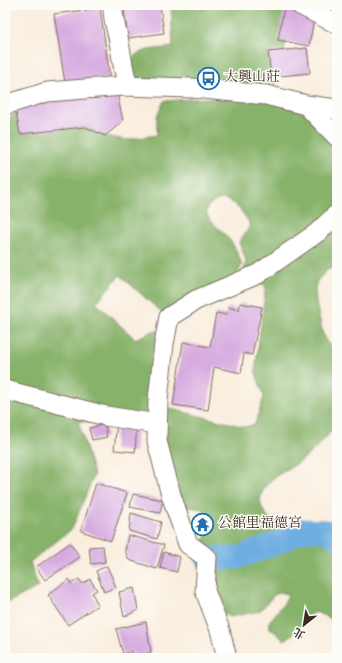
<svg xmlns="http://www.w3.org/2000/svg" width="342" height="663" font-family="'Sorts Mill Goudy','Noto Serif TC',serif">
  <rect width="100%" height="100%" fill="#fdfcf7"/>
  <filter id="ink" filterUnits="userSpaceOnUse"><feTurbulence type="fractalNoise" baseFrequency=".025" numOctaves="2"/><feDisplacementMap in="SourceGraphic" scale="8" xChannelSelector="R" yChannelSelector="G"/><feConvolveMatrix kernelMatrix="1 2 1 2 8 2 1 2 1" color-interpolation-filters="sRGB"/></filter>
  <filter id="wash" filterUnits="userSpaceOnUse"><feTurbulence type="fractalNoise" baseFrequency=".012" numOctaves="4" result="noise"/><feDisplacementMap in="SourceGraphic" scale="16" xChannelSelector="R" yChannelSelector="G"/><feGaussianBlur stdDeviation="0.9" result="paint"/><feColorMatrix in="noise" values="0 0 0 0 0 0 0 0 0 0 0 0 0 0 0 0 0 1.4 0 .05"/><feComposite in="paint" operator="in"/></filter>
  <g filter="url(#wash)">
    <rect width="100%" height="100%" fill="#f9eddd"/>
    <path fill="#87b26b" stroke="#616e44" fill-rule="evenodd" d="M171 5H296L275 84 260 87 134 78C119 48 154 50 173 47Z
      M205 98 254 99 337 114V266L327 270 317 281 315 288 316 303 323 334 337 357V425C325 438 313 452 299 462 288 470 272 476 265 487 250 509 275 526 295 532 308 536 323 537 337 541V626L330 618 315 612C306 619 293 637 284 640L270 628 269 622 285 602 288 594 279 592 273 596 260 611 229 617C207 600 214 584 210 560 208 554 205 548 203 542L211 524 209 515 202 509 166 503 151 426 78 421 94 475 72 529 30 562 38 587 5 604V121L16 112 20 134 85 127 105 136 126 140 157 135V116L164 101ZM221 199C233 198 243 213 249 222V228L239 242 246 260 244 274 254 284 266 285 256 364V373L264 397 255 424 245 427 163 407 160 331H153L135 339 96 303 120 275 171 321 237 274 242 265C239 256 235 246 228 238 218 225 189 210 221 199Z"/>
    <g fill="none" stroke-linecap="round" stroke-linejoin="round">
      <path stroke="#6eade1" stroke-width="23" d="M207 558H237L280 542 302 530 326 531 337 538"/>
    </g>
    <g id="blocks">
      <path fill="#d7abe0" d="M143 5H160L164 33 128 38 124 8Z
        M284 7 315 13 309 46 278 40Z
        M100 8 110 78 65 83 54 14Z
        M307 48 310 73 271 77 268 52Z
        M116 89 123 121 105 136 85 127 20 134 14 102Z
        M240 303 262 307 252 355 244 353 241 373 214 367 208 410 173 405 183 342 210 347 216 313 226 315 228 307 239 310Z
        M117 423 137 424 135 452 114 450Z
        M105 424 107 437 92 440 89 428Z
        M96 483 127 493 111 541 81 531Z
        M133 494 163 500 160 513 130 507Z
        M131 513 161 522 157 539 129 531Z
        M128 535 164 545 157 569 129 560 125 551Z
        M70 543 80 557 45 580 36 567Z
        M103 546 105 562 91 564 89 547Z
        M164 552 180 557 177 572 160 568Z
        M107 566 116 587 104 592 96 571Z
        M69 579 71 584 79 579 83 584 90 579 97 590 92 593 98 605 68 625 48 595Z
        M134 588 138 610 124 617 119 592Z
        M146 622 151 652 133 657V651L123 654 116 629Z"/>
    </g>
  </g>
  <g filter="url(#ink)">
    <use href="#blocks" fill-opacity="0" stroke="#7e6e61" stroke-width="1"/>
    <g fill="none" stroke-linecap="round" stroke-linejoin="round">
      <defs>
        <path id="minor" d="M113 5C112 18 117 30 119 42 122 57 123 71 128 86
          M300 5 337 24
          M5 105 47 92 123 86 192 88 266 95 306 105 337 109
          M306 105 337 137
          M5 390 106 416 157 424
          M227 658 220 630 205 591 207 558 188 544 171 495 157 441 158 400 164 344 169 317 196 300 258 274 318 232 337 214"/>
      </defs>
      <use href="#minor" stroke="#7e6e61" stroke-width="21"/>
      <use href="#minor" stroke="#fff" stroke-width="19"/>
    </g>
  </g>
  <defs>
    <symbol id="bus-ring" viewBox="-11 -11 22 22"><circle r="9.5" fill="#fdfcf7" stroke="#1f6fb2" stroke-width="1.5"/><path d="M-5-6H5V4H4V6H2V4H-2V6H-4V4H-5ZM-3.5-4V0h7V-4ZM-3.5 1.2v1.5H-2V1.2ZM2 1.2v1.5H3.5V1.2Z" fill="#1f6fb2"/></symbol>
    <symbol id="temple-ring" viewBox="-11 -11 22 22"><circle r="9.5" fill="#fdfcf7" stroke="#1f6fb2" stroke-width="1.5"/><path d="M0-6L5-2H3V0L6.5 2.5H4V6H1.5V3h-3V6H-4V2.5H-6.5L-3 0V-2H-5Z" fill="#1f6fb2"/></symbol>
  </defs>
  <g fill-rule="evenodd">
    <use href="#bus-ring" x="196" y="66" width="25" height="25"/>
    <use href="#temple-ring" x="190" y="512" width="25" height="25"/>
  </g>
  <g text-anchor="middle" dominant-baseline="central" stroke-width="3" stroke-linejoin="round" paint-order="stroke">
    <g font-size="14" fill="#3b2a1e" stroke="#fdfcf7" text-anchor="start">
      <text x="224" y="78">大興山莊</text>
      <text x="218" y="524">公館里福德宮</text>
    </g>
  </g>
  <rect width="342" height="663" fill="none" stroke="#fdfcf7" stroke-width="20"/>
  <g transform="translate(304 625) rotate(210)" stroke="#fdfcf7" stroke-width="3" paint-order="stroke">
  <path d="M0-3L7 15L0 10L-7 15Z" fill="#3b2a1e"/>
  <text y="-6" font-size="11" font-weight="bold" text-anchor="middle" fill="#3b2a1e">北</text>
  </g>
</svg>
